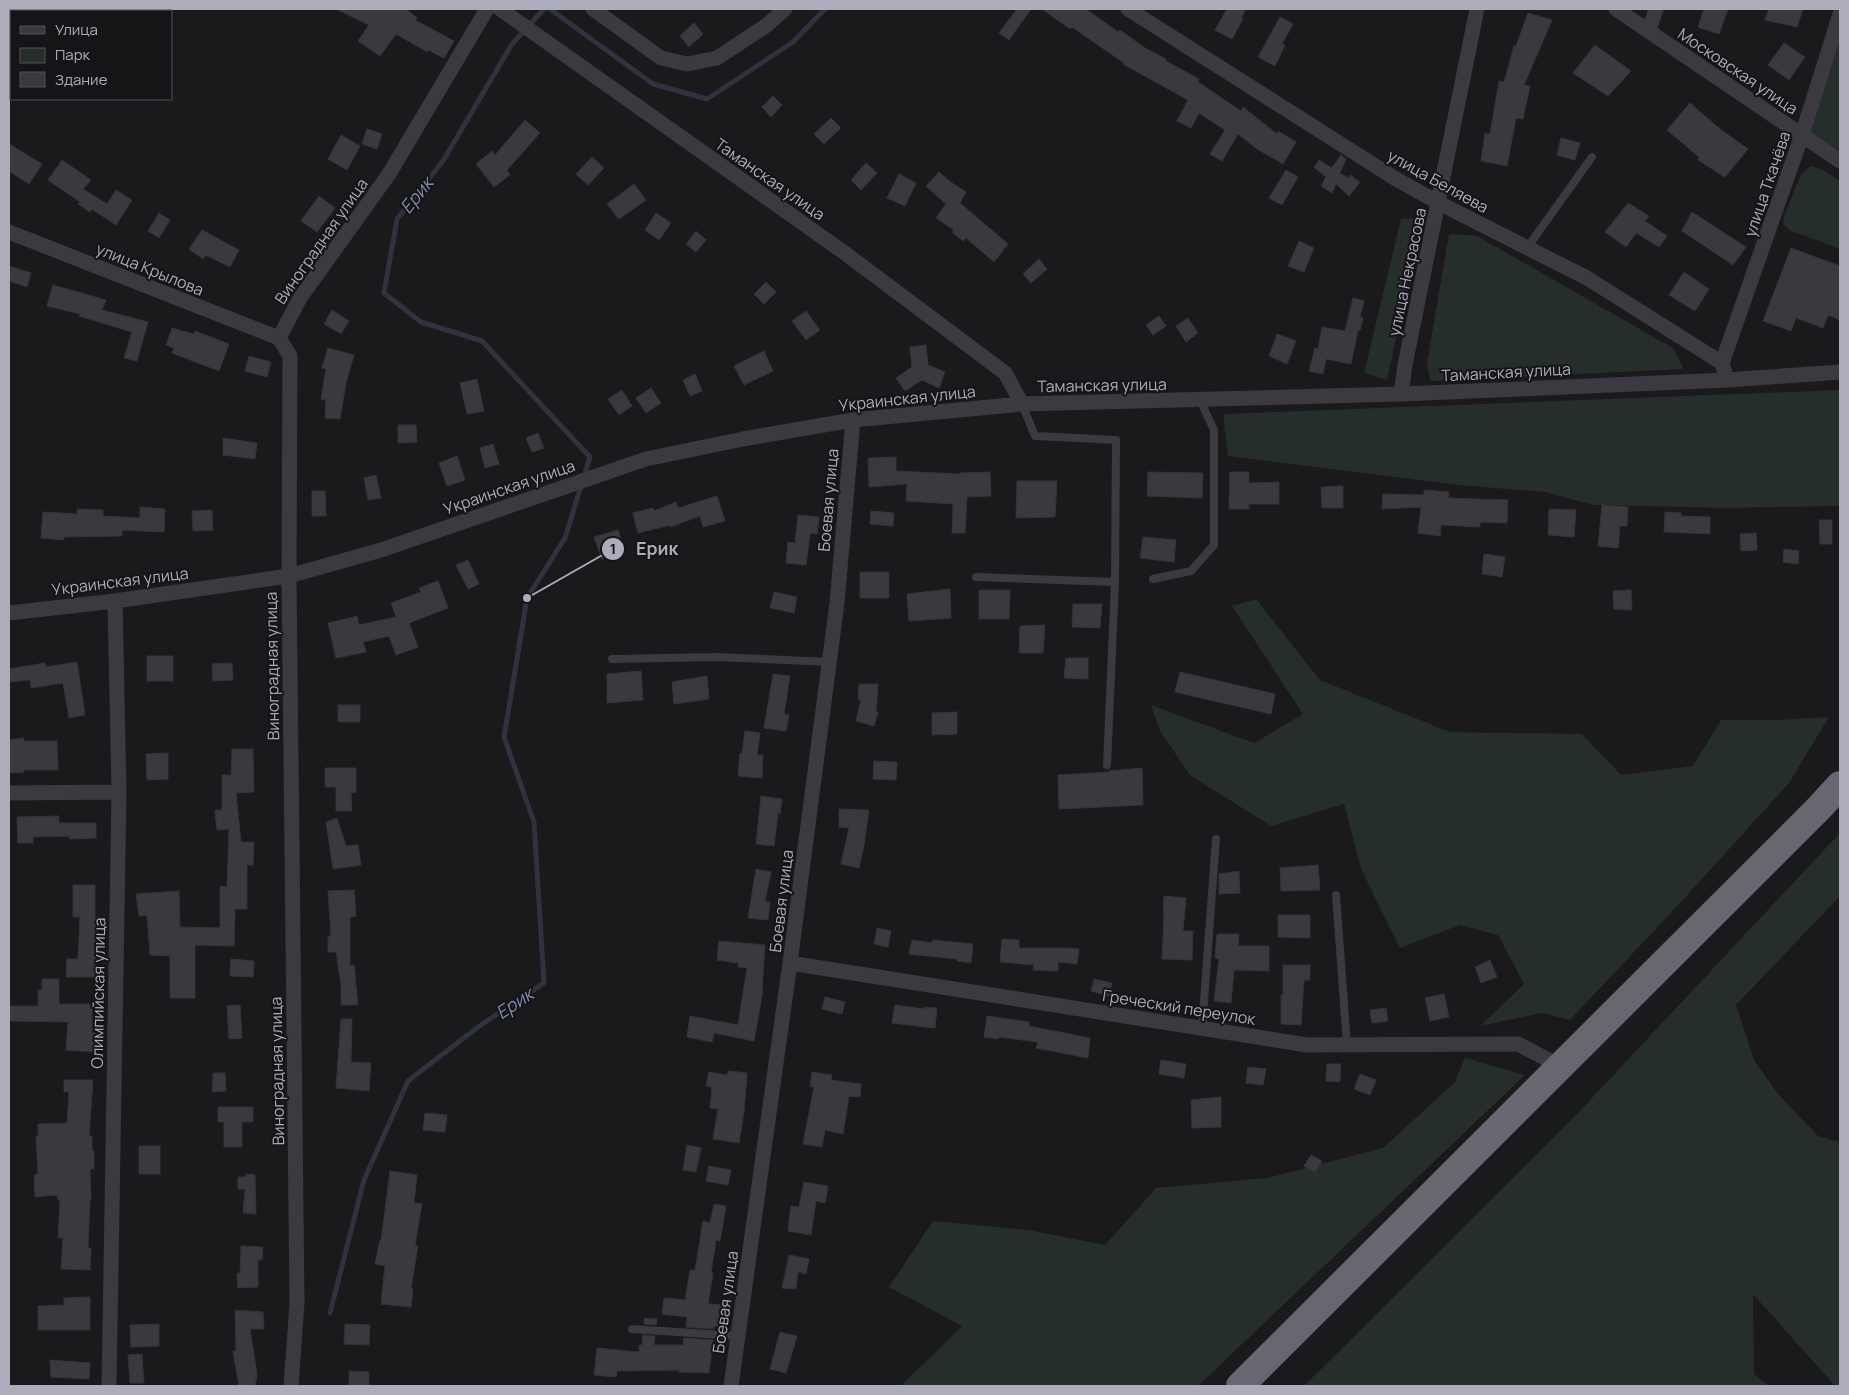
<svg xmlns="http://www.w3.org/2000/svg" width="1849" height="1395" font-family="Manrope,sans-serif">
  <rect width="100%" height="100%" fill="#1a191b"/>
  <path fill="#252e2a" d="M1840 39V151L1808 133Z
    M1810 166 1823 170 1840 181V249L1789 230 1783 224 1784 216 1801 174Z
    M1401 219H1422L1387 380 1364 373Z
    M1449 234 1477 236 1673 348 1684 369 1430 381 1427 363Z
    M1840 390V506L1728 508 1593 505 1545 492 1458 485 1228 456 1223 414Z
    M1256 599 1320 680 1450 732 1582 734 1621 775 1693 766 1721 720H1777L1829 717 1789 783 1682 901 1570 1020 1542 1013 1480 1026 1524 984 1498 935 1460 925 1400 948 1361 869 1344 804 1271 826 1190 775 1160 731 1151 705 1254 743 1303 714 1232 606Z
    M1840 833V896L1736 1005 1754 1060 1778 1094 1818 1136 1840 1142V1386H1835L1753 1294 1754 1374 1769 1386H1304L1575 1116Z
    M1465 1058 1525 1075 1198 1386H901L962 1326 889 1287 933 1221 1028 1230 1105 1245 1156 1188 1267 1178 1383 1148 1454 1083Z"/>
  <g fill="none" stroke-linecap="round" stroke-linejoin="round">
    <path stroke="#2f323f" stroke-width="5" d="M550 9 653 84 707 99 793 42 825 9
      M330 1313 364 1180 408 1081 478 1027 544 983 534 822 504 737 527 598 565 538 590 457 482 341 421 322 384 293 397 219 443 161 512 44 544 9"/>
  </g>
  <path fill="#3a393d" stroke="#353337" d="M336 9H406L417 18 415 20 454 41 444 58 428 50 427 52 396 34 380 56 358 41 369 25Z
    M1017 9H1031L1009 40 999 33Z
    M1042 9H1086L1118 32 1120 30 1145 48 1166 59V61L1199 79 1198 82 1241 111 1243 107 1277 134 1278 131 1296 142 1283 164 1257 149 1238 134 1222 161 1210 154 1225 130 1199 113 1191 128 1177 121 1188 100 1123 64 1124 63 1072 27 1070 29Z
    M1227 9H1246L1241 18 1243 19 1232 39 1215 30Z
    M1704 9H1728L1719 34 1698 27Z
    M1769 9H1803L1797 27 1765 20Z
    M1528 13 1552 20 1524 85 1530 86 1523 119 1516 118 1507 166 1481 161 1485 133 1490 134 1499 81 1504 82 1514 46H1516Z
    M1280 17 1293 24 1282 44 1285 45 1275 66 1258 57Z
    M694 23 703 34 689 47 680 36Z
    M1784 43 1805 57 1789 80 1768 65Z
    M1595 45 1631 71 1608 96 1573 73Z
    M773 96 782 105 771 117 762 107Z
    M1690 103 1720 129 1748 149 1725 177 1698 160 1699 157 1667 130Z
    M831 118 841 128 824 144 814 134Z
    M525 120 540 133 507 170 510 175 494 187 476 164 492 151 495 155Z
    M367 129 382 134 377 149 362 144Z
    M341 135 360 146 347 170 328 159Z
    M1561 138 1580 143 1575 160 1557 155Z
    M9 144 42 164 29 184 9 171Z
    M1341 155 1346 159 1340 173 1348 178 1350 175 1360 182 1349 196 1336 184 1332 193 1321 186 1326 177 1314 167 1319 160 1332 168Z
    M592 157 604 168 588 185 576 174Z
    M62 160 91 180 83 189 107 204 116 190 132 200 116 225 92 209 90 212 78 204 80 202 48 180Z
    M866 163 877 173 861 190 851 180Z
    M1286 170 1298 177 1282 205 1269 198Z
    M939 172 952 183 966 192 960 203 1008 244 994 262 966 238 963 241 952 232 954 230 936 218 946 204 926 186Z
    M899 174 916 183 905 206 887 198Z
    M634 184 646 200 619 219 607 204Z
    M319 196 335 208 317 232 301 221Z
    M1628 203 1649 216 1645 221 1667 236 1659 247 1636 233 1626 247 1605 232Z
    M1692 212 1746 247 1733 265 1682 231Z
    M159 213 170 220 159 238 148 231Z
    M656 213 671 223 659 240 645 230Z
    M202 230 239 250 230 267 206 255 203 259 189 249Z
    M696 231 706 240 696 252 686 244Z
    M1299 241 1314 248 1304 272 1288 266Z
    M1791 248 1840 266V320L1828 315 1823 328 1796 318 1791 331 1763 321Z
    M1039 259 1047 269 1031 283 1023 274Z
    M9 266 31 273 27 287 9 281Z
    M1684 272 1709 289 1695 311 1669 295Z
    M766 282 776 292 764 304 754 294Z
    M53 285 106 300 102 310 148 322 137 361 124 358 132 332 79 316 80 314 47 306Z
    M1353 298 1364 301 1360 317 1363 318 1360 330H1358L1351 364 1326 359 1323 374 1309 371 1315 348 1318 349 1322 327 1345 331Z
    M332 310 349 321 341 334 324 324Z
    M806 311 820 330 806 340 792 321Z
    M1159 316 1166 326 1153 335 1146 325Z
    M1188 318 1198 333 1186 342 1176 326Z
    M172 328 194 334 195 331 229 344 219 371 172 353 174 348 166 345Z
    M1277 334 1296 341 1287 364 1269 356Z
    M926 345 928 365 945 372 939 388 922 380 905 391 896 378 912 367 910 347Z
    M328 348 354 355 346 383 340 419 325 418 326 400 321 399 326 369 322 368Z
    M764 351 773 371 744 385 734 366Z
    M249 356 271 362 267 377 245 371Z
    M695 374 702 391 690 396 683 380Z
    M477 379 484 411 467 414 460 383Z
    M651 388 661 403 646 413 636 398Z
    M622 390 632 406 619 415 608 399Z
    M398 425H416L417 442 398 443Z
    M538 433 544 448 532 452 526 438Z
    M223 438 257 443 255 459 223 455Z
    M493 444 499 464 485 468 480 448Z
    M457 456 465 480 447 486 439 463Z
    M896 457V471L960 474V473L990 472 991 496 967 497 965 533H952L953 504 906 501 907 484 869 487 868 458Z
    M1148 472 1203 473 1202 498 1147 496Z
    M1230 472H1249V483L1279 482V504H1249V509H1229Z
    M376 475 381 498 368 500 364 478Z
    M1017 481H1057L1055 517 1016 518Z
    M1343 486V508H1322L1321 487Z
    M1424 490 1449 492 1448 498 1508 500 1507 523 1480 522V527L1441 525 1440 536 1418 533 1421 507 1382 509 1383 494 1424 495Z
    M312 491H325L326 516H312Z
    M717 496 725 521 703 527 700 516 670 527V525L638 533 633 513 653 508 654 511 676 502 678 508Z
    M1602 505 1628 507 1627 526H1620L1618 548 1598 546Z
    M140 507 165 509 164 532 122 530V536L64 537V540L41 538 43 512 77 514V509L103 510V516L140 518Z
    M1549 509 1576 510 1574 537 1548 535Z
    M212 510 213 530 193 531 192 511Z
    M871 511 894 513 893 526 870 524Z
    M1665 512 1681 513V516L1710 517V534L1664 532Z
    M798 515 819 517 817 534 810 533 806 565 786 563 788 542 795 543Z
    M1819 520H1832V544H1820Z
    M618 530 625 552 602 559 594 537Z
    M1756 533 1757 550 1741 551 1740 534Z
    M1143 537 1176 540 1174 562 1140 558Z
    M1784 549 1799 551 1798 564 1783 562Z
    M1484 554 1505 557 1502 577 1482 574Z
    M468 560 479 584 468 589 456 565Z
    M860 572H889V598H860Z
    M438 581 448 608 409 623 418 647 396 655 389 636 363 642 366 652 336 658 328 623 357 616 359 625 396 617 391 603 421 592 419 588Z
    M950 589 951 618 909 621 907 594Z
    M979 590H1010L1009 619H979Z
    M1631 590 1632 610 1614 609 1613 591Z
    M774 592 797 597 794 613 770 608Z
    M1073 604H1102L1100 628 1072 627Z
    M1045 625 1043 653H1019L1020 626Z
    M147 656H173V681H147Z
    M1066 658H1088V679L1064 678Z
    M77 662 85 715 69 718 63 683 31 688 30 680 9 682V669L45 663 46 667Z
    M232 663 233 680 213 681 212 664Z
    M641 671 643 700 607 703V674Z
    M1180 672 1275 694 1271 714 1175 692Z
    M773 674 790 676 784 714 789 715 786 731 764 728Z
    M707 676 709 699 674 704 672 682Z
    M859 684H878L876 712H878L874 726 856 721 861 700H858Z
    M338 705H360V722H338Z
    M957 712V734L932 735V713Z
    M745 731 760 733 757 755H763L762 778 738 776 740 753 742 754Z
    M24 738V741H57L58 770H24V772L9 773V740Z
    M232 749H253L254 792 236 793 241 842H254L253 865H247V909H235L234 946 195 945V998H170V956L150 955 147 915 139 916 136 894 179 891 180 927 220 928V886L227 887 229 829 217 830 215 810H222V775H231Z
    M168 753V779L147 780 146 754Z
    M874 761 897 762 896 780 873 779Z
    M325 768H356V792L351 793 352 811H336V787H325Z
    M1142 768 1143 805 1059 809 1058 775 1109 772V771Z
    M761 796 782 799 780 814 778 813 774 846 756 844Z
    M839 809 869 810 864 845 859 868 841 864 849 828 839 827Z
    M59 816V823H96V838L69 839V836L33 837V843H18L17 817Z
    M337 818 346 846 358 845 361 865 333 869 326 822Z
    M1318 865 1320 890 1281 891 1280 868Z
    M756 869 771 872 765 901 770 902 768 920 748 918Z
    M1239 871 1240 893 1219 894V874Z
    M73 885H95V917H99L96 952V977H66L67 959H78L80 917H73Z
    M354 890 356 916 350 917V966L354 965 358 1005H341V984L336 952H328V936H331L328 891Z
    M1164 896 1186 898 1183 931H1193L1192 960 1162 959 1164 913H1163Z
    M1278 915H1310V938L1278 937Z
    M877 928 891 931 888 947 874 944Z
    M1217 934H1239L1238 946H1269V971L1234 970 1231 1003 1214 1001 1219 959 1215 958Z
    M1002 939 1019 940V948H1067L1079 949 1077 964 1058 962V971L1033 970 1034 965 1000 962Z
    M912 940 932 943V940L973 944 971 963 957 961V959L909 954Z
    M719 941 765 945 762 990 763 991 754 1041 714 1033 712 1042 687 1037 690 1016 738 1025 747 968 738 967V963L717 960Z
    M231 959 254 961 253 977 230 976Z
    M1490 960 1497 977 1481 983 1475 967Z
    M1283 965H1310V980H1304L1301 1025 1281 1024V995H1283Z
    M42 979H59V1004H92V1033H97L96 1052 66 1050 68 1022 9 1021V1006H38V990H42Z
    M1094 979 1112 983 1109 996 1091 991Z
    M1444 994 1449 1017 1430 1021 1425 998Z
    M825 997 845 1002 842 1014 822 1009Z
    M240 1005 242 1038 229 1039 227 1006Z
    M895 1005 924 1009V1007L937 1008 935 1028 892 1023Z
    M1386 1008 1388 1021 1372 1023 1370 1010Z
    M987 1016 1029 1022V1026L1090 1038 1088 1058 1036 1048 1038 1042 999 1037 998 1039 984 1037Z
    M341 1019H352L351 1062 371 1063 369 1091 336 1088Z
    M1161 1060 1186 1064 1184 1078 1159 1074Z
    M1327 1064H1341L1340 1082 1326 1081Z
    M1248 1067 1266 1069 1263 1085 1246 1083Z
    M728 1071 747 1073 744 1112 739 1143 713 1139 718 1109 710 1108 712 1087 706 1086 709 1072 727 1075Z
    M812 1072 832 1075 831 1080 861 1084 860 1097 849 1096 843 1134 825 1130 822 1147 803 1144 814 1087 810 1086Z
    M213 1073H225L226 1091 212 1092Z
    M1360 1074 1376 1080 1370 1095 1354 1089Z
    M64 1080H93L89 1136H92V1151H94V1169H90L91 1199H90L88 1248H91L90 1270 61 1269 63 1238H58L60 1200H58L57 1195 35 1197 34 1175 38 1174 36 1136H38V1124L67 1123 69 1092H64Z
    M1221 1097V1127L1192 1128 1191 1100Z
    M218 1107H253V1122H242V1147H224V1122H218Z
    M425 1113 447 1115 445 1132 423 1130Z
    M687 1145 701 1148 696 1172 683 1170Z
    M139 1146H160V1174H139Z
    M1311 1155 1322 1161 1315 1172 1304 1166Z
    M709 1166 731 1170 728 1185 706 1181Z
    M390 1171 417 1175 414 1203 422 1204 415 1245 418 1246 411 1288H413L411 1307 381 1304 385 1266 375 1264 380 1240 381 1241Z
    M246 1174 255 1175 256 1214 243 1213 245 1189H238V1177H246Z
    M804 1182 828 1186 825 1203 816 1201 811 1235 788 1231 791 1206 799 1207Z
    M714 1204 726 1206 720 1241 716 1240 711 1273H713L708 1304 729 1305 727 1327 714 1326V1329L686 1327 687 1317 662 1314 664 1298 685 1300 690 1270H695L703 1221 710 1223Z
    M241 1246 263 1247 262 1260H258V1287L238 1288 237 1273H240Z
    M789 1255 809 1259 806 1274 798 1272 796 1289 782 1288Z
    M90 1297V1330H38V1306L64 1305V1298Z
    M235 1310 263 1312 264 1329H250L257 1374 255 1386H239L233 1351H236Z
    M644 1318 657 1319 656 1325 644 1324Z
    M159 1324V1346L131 1347 130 1325Z
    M345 1324 370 1325 369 1345 344 1344Z
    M780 1332 797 1336 786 1373 770 1369Z
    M643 1335 655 1336 654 1345H683L684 1338 713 1340 709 1373 678 1372 679 1370 617 1371 616 1377 594 1375 597 1348 639 1352V1345H642Z
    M142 1354 144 1383H130L128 1355Z
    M50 1360 90 1363 89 1379 51 1377Z
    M349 1371 369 1372V1386H349Z"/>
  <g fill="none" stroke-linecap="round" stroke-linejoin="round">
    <path stroke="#3b3a40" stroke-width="8" d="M1527 248 1592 157
      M976 577 1115 582 1116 440 1035 436 1022 404
      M1153 579 1191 571 1214 545V430L1200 400
      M612 659 717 657 830 662
      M1107 765 1115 582
      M1336 895 1347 1045
      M1202 1028 1216 839
      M632 1329 738 1336"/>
    <path stroke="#3b3a40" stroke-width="15" d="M500 9 842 251 1005 373 1022 404
      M593 9 661 58 687 64 717 58 767 25 785 9
      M1128 9 1396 179 1439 203 1587 278 1722 363 1727 380
      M1616 9 1840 161
      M1649 31 1656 9
      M9 232 279 338
      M1722 363 1802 135 1840 14
      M1401 394 1405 365 1477 9
      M9 613 115 601 289 576 381 550 646 459 743 439 853 420 1022 404 1401 394 1727 380 1840 372
      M9 793 119 792
      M790 963 1307 1045 1518 1044 1560 1066
      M109 1386 119 792 115 601
      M291 1386 297 1303 289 576 290 356 279 338 300 298 389 174 487 9
      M731 1386 790 963 837 603 853 420"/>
    <path stroke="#676671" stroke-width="28" d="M1240 1386 1819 808 1840 785"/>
  </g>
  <g text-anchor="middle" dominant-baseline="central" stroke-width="4" stroke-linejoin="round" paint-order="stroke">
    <g font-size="16" fill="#adacbb" stroke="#151416">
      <text transform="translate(1738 71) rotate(34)">Московская улица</text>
      <text transform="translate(770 179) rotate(35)">Таманская улица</text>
      <text transform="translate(1438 181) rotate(29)">улица Беляева</text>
      <text transform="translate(1767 184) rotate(-71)">улица Ткачёва</text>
      <text transform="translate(321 241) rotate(-55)">Виноградная улица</text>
      <text transform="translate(150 269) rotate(22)">улица Крылова</text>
      <text transform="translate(1407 272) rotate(-78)">улица Некрасова</text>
      <text transform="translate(1506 372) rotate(-3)">Таманская улица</text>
      <text transform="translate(1102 385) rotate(-1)">Таманская улица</text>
      <text transform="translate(907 398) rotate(-6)">Украинская улица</text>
      <text transform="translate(509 487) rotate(-19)">Украинская улица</text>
      <text transform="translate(828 500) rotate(-85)">Боевая улица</text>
      <text transform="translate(120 581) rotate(-7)">Украинская улица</text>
      <text transform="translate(272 666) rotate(-91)">Виноградная улица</text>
      <text transform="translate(781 901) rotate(-83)">Боевая улица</text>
      <text transform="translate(98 993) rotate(-89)">Олимпийская улица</text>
      <text transform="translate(1179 1007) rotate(9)">Греческий переулок</text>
      <text transform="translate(277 1071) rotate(-91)">Виноградная улица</text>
      <text transform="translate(725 1302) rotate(-82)">Боевая улица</text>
    </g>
    <g font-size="18" font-style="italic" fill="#848bb4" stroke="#151416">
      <text transform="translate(416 195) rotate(-51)">Ерик</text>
      <text transform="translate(514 1003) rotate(-34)">Ерик</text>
    </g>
  </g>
  <path fill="none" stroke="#adacbb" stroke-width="2" d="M527 598L613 549"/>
  <g fill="#adacbb" stroke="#151416" stroke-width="2">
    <circle cx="527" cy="598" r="5"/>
    <circle cx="613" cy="549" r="12"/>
  </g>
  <g font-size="15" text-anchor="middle" font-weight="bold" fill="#111">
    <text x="613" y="554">1</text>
  </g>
  <g font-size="18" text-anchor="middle" font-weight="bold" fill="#adacbb" stroke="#151416" stroke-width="4" stroke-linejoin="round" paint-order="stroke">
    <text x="657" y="555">Ерик</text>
  </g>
  <rect width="1849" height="1395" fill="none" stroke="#adacbb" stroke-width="20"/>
  <rect x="10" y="10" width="162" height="90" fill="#151416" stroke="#525158"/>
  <rect x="20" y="26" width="25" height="8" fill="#3b3a40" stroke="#525158"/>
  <text x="55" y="35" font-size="15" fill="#adacbb">Улица</text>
  <rect x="20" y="48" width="25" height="15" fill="#252e2a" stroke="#525158"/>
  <text x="55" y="60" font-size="15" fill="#adacbb">Парк</text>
  <rect x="20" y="72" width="25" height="15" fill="#3a393d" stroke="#525158"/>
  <text x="55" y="85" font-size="15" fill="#adacbb">Здание</text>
</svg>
